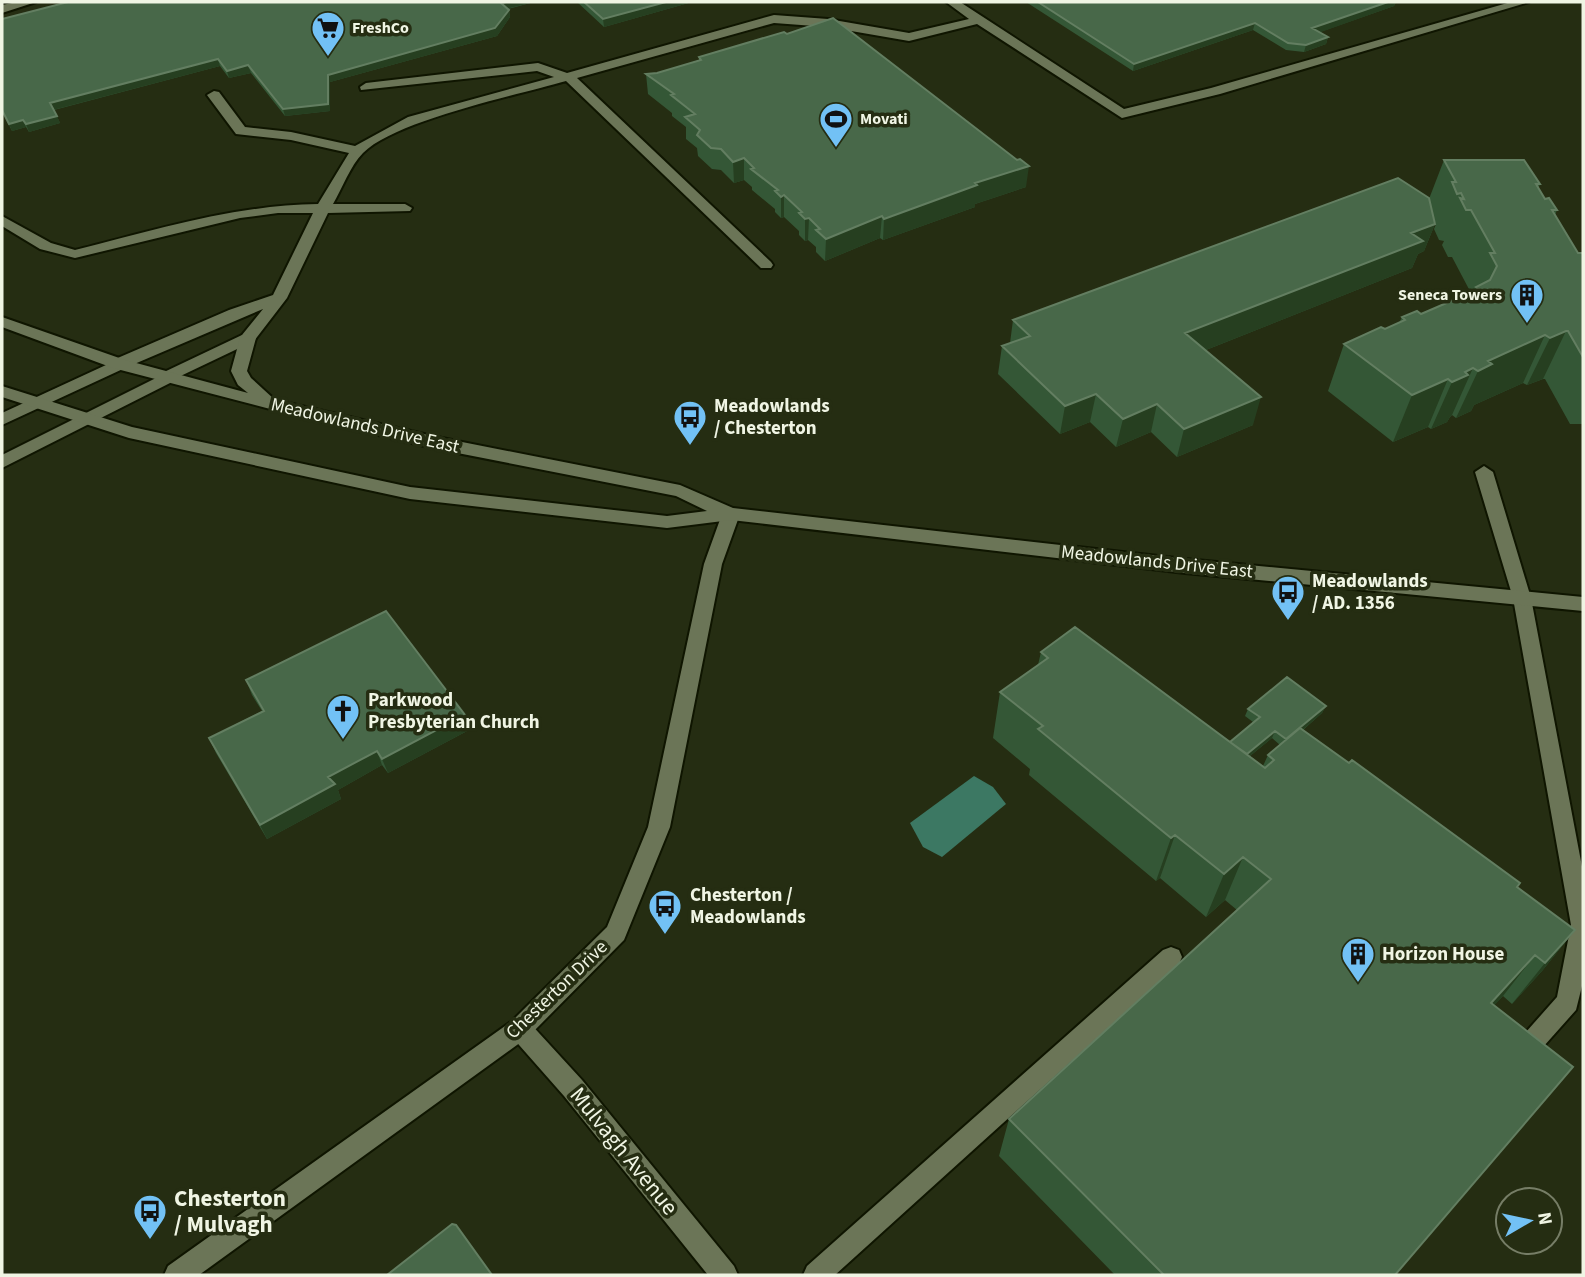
<svg xmlns="http://www.w3.org/2000/svg" width="1585" height="1277" font-family="'Source Sans 3',sans-serif">
  <rect width="100%" height="100%" fill="#252d12"/>
  <path fill="#3c7863" d="M974 776 993 787 1006 804 942 857 923 847 910 823Z"/>
  <g fill="none" stroke-linecap="round" stroke-linejoin="round">
    <defs>
      <path id="service" d="M17 2H36L2 13V5Z
        M946 2H960L1124 109 1211 88 1511 2H1529L1220 94 1122 118 977 24 909 41 828 27 774 23 577 78 771 262 773 265 771 268H761L566 81C518 95 396 120 363 153 350 166 342 189 333 204H405L412 208 410 211 328 213 287 298 254 341 168 382 162 381 160 377 162 373 242 335 263 309 125 368H113L111 364 113 360 229 310 273 295 313 213H278L240 218 75 258 40 249 2 226V216L51 243 75 250C156 230 235 205 318 204L349 153 291 140 236 134 207 95 214 91 219 92 245 127 291 132 355 146 408 117 554 77 537 71 361 90 360 87 366 83 538 63 567 73 774 15 828 19 909 33 969 19Z
        M1484 466 1493 472 1531 598 1583 872V982L1576 1010 1527 1065 1519 1068 1511 1065 1507 1057 1511 1049 1557 997 1571 925 1513 598 1475 472Z
        M1171 947 1179 950 1182 957 1179 964 835 1275H803L807 1266 1163 950Z"/>
      <path id="minor" d="M520 1018 528 1021 582 1080 734 1266 738 1275H708L564 1096 512 1037 508 1029 512 1021Z"/>
      <path id="tertiary" d="M119 359 125 360 127 364 125 368 2 425V413Z
        M168 372 174 373 176 377 174 381 2 468V455Z
        M731 508 737 510 740 514 722 564 670 827 624 940 528 1037 199 1275H164L168 1266 512 1021 607 927 648 827 704 564 722 514 725 510Z"/>
      <path id="secondary" d="M2 317 125 360 248 393 238 385 231 371 240 338 242 335H254L256 338 247 371 251 378 275 400 437 437 680 485 733 508 1185 559 1583 597V611L1185 573 731 520 667 528 410 499 129 438 2 397V386L132 427 410 487 667 516 707 511 676 496 437 449 274 410 113 368 2 327Z"/>
    </defs>
    <use href="#service" stroke="#0f1500" stroke-width="4"/>
    <use href="#minor" stroke="#0f1500" stroke-width="4"/>
    <use href="#tertiary" stroke="#0f1500" stroke-width="4"/>
    <use href="#secondary" stroke="#0f1500" stroke-width="4"/>
    <use href="#service" fill="#6b7557" fill-rule="evenodd"/>
    <use href="#minor" fill="#6b7557" fill-rule="evenodd"/>
    <use href="#tertiary" fill="#6b7557" fill-rule="evenodd"/>
    <use href="#secondary" fill="#6b7557" fill-rule="evenodd"/>
  </g>
  <path fill="#345736" fill-rule="evenodd" d="M68 2H534L508 9 509 10 510 17 497 36 330 82V111L285 116 251 73 229 78 220 66 54 110 60 123 29 132 26 127 12 131 4 115 2 116V19Z
    M577 2H692L604 27Z
    M1026 2H1396L1394 6 1320 32 1328 37 1326 44 1304 52 1286 50 1253 30 1133 71Z
    M699 57 1026 187 975 204V207L883 240 880 238 825 261 816 252V247L808 240 805 241 799 235V231L784 217 781 218 775 212V209L752 190V187L744 180 734 183 721 170 712 169 698 156 697 148 686 139V127L672 116V113L648 94 646 74 657 73 699 60Z
    M1444 160 1540 184 1538 189 1545 199 1557 210 1555 215 1578 253 1583 254V424H1570L1545 379H1543L1527 385 1523 383 1474 405 1471 411 1456 418 1452 415 1450 417 1447 422 1431 429 1428 427 1393 442 1328 391 1344 344 1385 329 1399 323 1402 317 1421 314 1471 293 1452 257H1448L1442 245 1444 241 1439 240 1434 229 1436 224 1434 221 1435 224 1424 251 1418 254 1412 268 1206 350 1253 425 1177 457 1151 432 1116 447 1090 422 1060 434 998 374 1002 346 1010 343 1013 320 1429 199Z
    M1041 652 1230 742 1253 722 1245 716 1248 709 1326 706 1322 713 1303 730 1575 930 1542 971 1512 1004 1503 996 1494 1005 1395 1275H1115L999 1156 1009 1119 1237 910 1225 900 1206 917 1160 878 1156 881 1029 775 1030 769 993 738 1000 692 1038 665ZM1272 738 1280 745 1268 755 1263 766 1250 756Z
    M246 680 465 715 469 730 388 773 382 765 338 790 341 799 267 839 216 753 209 738 262 711 252 695Z"/>
  <path fill="#263f20" d="M506 2H534L502 10 501 3Z
    M666 2H692L604 27 603 19Z
    M1388 2H1396L1394 6 1310 36 1312 28Z
    M509 10 510 17 497 36 330 82V111L285 116 283 109 328 75Z
    M1255 23 1253 30 1133 71 1134 64Z
    M1328 37 1326 44 1304 52 1306 45Z
    M218 59 220 66 53 110 50 103Z
    M248 65 251 73 229 78 227 71Z
    M57 116 60 123 29 132 26 124Z
    M23 120 26 127 12 131 9 124Z
    M744 158V180L734 183 733 162Z
    M1029 166 1026 187 975 204V207L883 240 884 219 975 183Z
    M784 195V217L781 218V197Z
    M882 216 880 238 825 261 826 239Z
    M809 218 808 240 805 241V219Z
    M1435 224 1424 251 1418 254 1412 268 1178 361 1185 333Z
    M1566 331 1543 379 1527 385 1550 338Z
    M1545 335 1523 383 1474 405 1471 411 1456 418 1478 371 1488 361Z
    M1473 368 1452 415 1450 417 1447 422 1431 429 1452 382 1465 372Z
    M1448 379 1428 427 1393 442 1412 395Z
    M1096 394 1090 422 1060 434 1065 406Z
    M1261 397 1253 425 1177 457 1184 429Z
    M1157 404 1151 432 1116 447 1123 419Z
    M1326 706 1322 713 1283 747 1286 739Z
    M465 715 469 730 388 773 382 759Z
    M1275 731 1272 738 1213 786 1216 779Z
    M377 751 382 765 338 790 341 799 267 839 260 825 328 777Z
    M1175 835 1160 878 1156 881 1171 838Z
    M1243 857 1225 900 1206 917 1224 874Z
    M1575 930 1542 971 1512 1004 1545 963Z
    M1535 955 1503 996 1461 1042 1491 1003Z"/>
  <path fill="#486849" stroke="#637e61" stroke-width="2" d="M68 2H506L501 3 509 10 495 28 328 75V104L283 109 248 65 227 71 218 59 50 103 57 116 26 124 23 120 9 124 2 110V19Z
    M584 2H666L603 19Z
    M1038 2H1388L1312 28 1328 37 1306 45 1288 43 1255 23 1134 64Z
    M833 18 1017 160 1020 159 1029 166 975 183 977 185 884 219 882 216 826 239 816 230 820 229 809 218 805 219 799 213 802 212 784 195 781 197 775 191 778 190 751 169 754 168 744 158 733 162 721 149 711 148 697 135 700 130 685 117 695 114 671 95 674 94 646 74 657 73 701 60 699 57 784 32 787 34Z
    M1444 160H1524L1540 184H1536L1545 199 1549 198 1557 210H1552L1578 253H1582L1583 254V357L1568 331H1566L1550 338 1545 335 1488 361 1492 364 1478 371 1473 368 1465 372 1468 375 1452 382 1448 379 1412 395 1344 344 1381 327 1385 329 1405 320 1402 317 1417 311 1421 314 1479 289 1476 287 1490 280 1497 266 1490 253H1495L1471 210H1466L1460 198 1464 199 1461 193 1457 194 1452 182H1456Z
    M1398 178 1429 198 1435 224 1411 233 1423 241 1185 333 1261 397 1184 429 1157 404 1123 419 1096 394 1065 406 1002 346 1030 336 1013 320Z
    M386 611 465 715 382 759 377 751 328 777 335 784 260 825 209 738 264 711 246 680Z
    M1075 627 1265 768 1274 760 1268 755 1300 728 1349 763 1352 760 1520 883 1517 887 1575 930 1545 963 1535 955 1491 1003 1573 1067 1395 1275H1164L1009 1119 1271 879 1243 857 1224 874 1175 835 1171 838 1038 729 1043 726 1000 692 1048 658 1041 652Z
    M1287 677 1326 706 1286 739 1275 731 1247 754 1230 742 1260 717 1248 709Z
    M452 1224 456 1225 492 1275H387Z"/>
  <defs>
    <symbol id="supermarket-pin" viewBox="-11 -11 22 30"><path d="M0 17L-7.5 6A9.5 9.5 0 1 1 7.5 6Z" fill="#72c1f5" stroke="#252d12"/><path d="M-6-5.5h2.5l.6 2H6L4.5 2H-2.5L-4.4-4H-6ZM-1.5 3.2a1.3 1.3 0 1 0 .1 0ZM3 3.2a1.3 1.3 0 1 0 .1 0Z" fill="#111"/></symbol>
    <symbol id="stadium-pin" viewBox="-11 -11 22 30"><path d="M0 17L-7.5 6A9.5 9.5 0 1 1 7.5 6Z" fill="#72c1f5" stroke="#252d12"/><path d="M0-5a6.5 5 0 1 0 0 10a6.5 5 0 1 0 0-10ZM-3.5-1.8h7v3.6h-7Z" fill="#111"/></symbol>
    <symbol id="building-pin" viewBox="-11 -11 22 30"><path d="M0 17L-7.5 6A9.5 9.5 0 1 1 7.5 6Z" fill="#72c1f5" stroke="#252d12"/><path d="M-4-6H4V6H1V3H-1V6H-4ZM-2.5-4.3h1.7v1.8h-1.7ZM.8-4.3h1.7v1.8H.8ZM-2.5-1h1.7V.8h-1.7ZM.8-1h1.7V.8H.8Z" fill="#111"/></symbol>
    <symbol id="bus-pin" viewBox="-11 -11 22 30"><path d="M0 17L-7.5 6A9.5 9.5 0 1 1 7.5 6Z" fill="#72c1f5" stroke="#252d12"/><path d="M-5-6H5V4H4V6H2V4H-2V6H-4V4H-5ZM-3.5-4V0h7V-4ZM-3.5 1.2v1.5H-2V1.2ZM2 1.2v1.5H3.5V1.2Z" fill="#111"/></symbol>
    <symbol id="church-pin" viewBox="-11 -11 22 30"><path d="M0 17L-7.5 6A9.5 9.5 0 1 1 7.5 6Z" fill="#72c1f5" stroke="#252d12"/><path d="M-1.2-6h2.4v3.5h3.3v2.4h-3.3V6h-2.4V-.1h-3.3v-2.4h3.3Z" fill="#111"/></symbol>
  </defs>
  <g fill-rule="evenodd">
    <use href="#supermarket-pin" x="309" y="9" width="38" height="52"/>
    <use href="#stadium-pin" x="817" y="100" width="38" height="52"/>
    <use href="#building-pin" x="1508" y="276" width="38" height="52"/>
    <use href="#bus-pin" x="671" y="398" width="38" height="52"/>
    <use href="#bus-pin" x="1269" y="573" width="38" height="52"/>
    <use href="#church-pin" x="324" y="692" width="38" height="52"/>
    <use href="#bus-pin" x="646" y="887" width="38" height="52"/>
    <use href="#building-pin" x="1339" y="935" width="38" height="52"/>
    <use href="#bus-pin" x="131" y="1192" width="38" height="52"/>
  </g>
  <g text-anchor="middle" dominant-baseline="central" stroke-width="7" stroke-linejoin="round" paint-order="stroke">
    <g font-size="16" font-weight="bold" fill="#f0f5e4" stroke="#252d12" text-anchor="start">
      <text x="352" y="28">FreshCo</text>
      <text x="860" y="119">Movati</text>
      <text x="1502" y="295" text-anchor="end">Seneca Towers</text>
    </g>
    <g font-size="19" font-weight="bold" fill="#f0f5e4" stroke="#252d12" text-anchor="start">
      <text x="714" y="406">Meadowlands<tspan x="714" dy="22">/ Chesterton</tspan></text>
      <text x="1312" y="581">Meadowlands<tspan x="1312" dy="22">/ AD. 1356</tspan></text>
      <text x="368" y="700">Parkwood<tspan x="368" dy="22">Presbyterian Church</tspan></text>
      <text x="690" y="895">Chesterton /<tspan x="690" dy="22">Meadowlands</tspan></text>
      <text x="1382" y="954">Horizon House</text>
    </g>
    <g font-size="19" fill="#f0f5e4" stroke="#252d12">
      <text transform="translate(365 426) rotate(13)">Meadowlands Drive East</text>
      <text transform="translate(1157 562) rotate(6)">Meadowlands Drive East</text>
      <text transform="translate(557 990) rotate(-44)">Chesterton Drive</text>
    </g>
    <g font-size="23" fill="#f0f5e4" stroke="#252d12">
      <text transform="translate(624 1151) rotate(51)">Mulvagh Avenue</text>
    </g>
    <g font-size="23" font-weight="bold" fill="#f0f5e4" stroke="#252d12" text-anchor="start">
      <text x="174" y="1198">Chesterton<tspan x="174" dy="26">/ Mulvagh</tspan></text>
    </g>
  </g>
  <rect width="1585" height="1277" fill="none" stroke="#f0f5e4" stroke-width="7"/>
  <g transform="translate(1529 1221) rotate(81)"><circle r="33" fill="#252d12" stroke="#767d66" stroke-width="2"/>
  <path d="M0-5L12 26L0 18L-12 26Z" fill="#72c1f5"/>
  <text y="-10" font-size="19" font-weight="bold" text-anchor="middle" fill="#f0f5e4">N</text>
  </g>
</svg>
